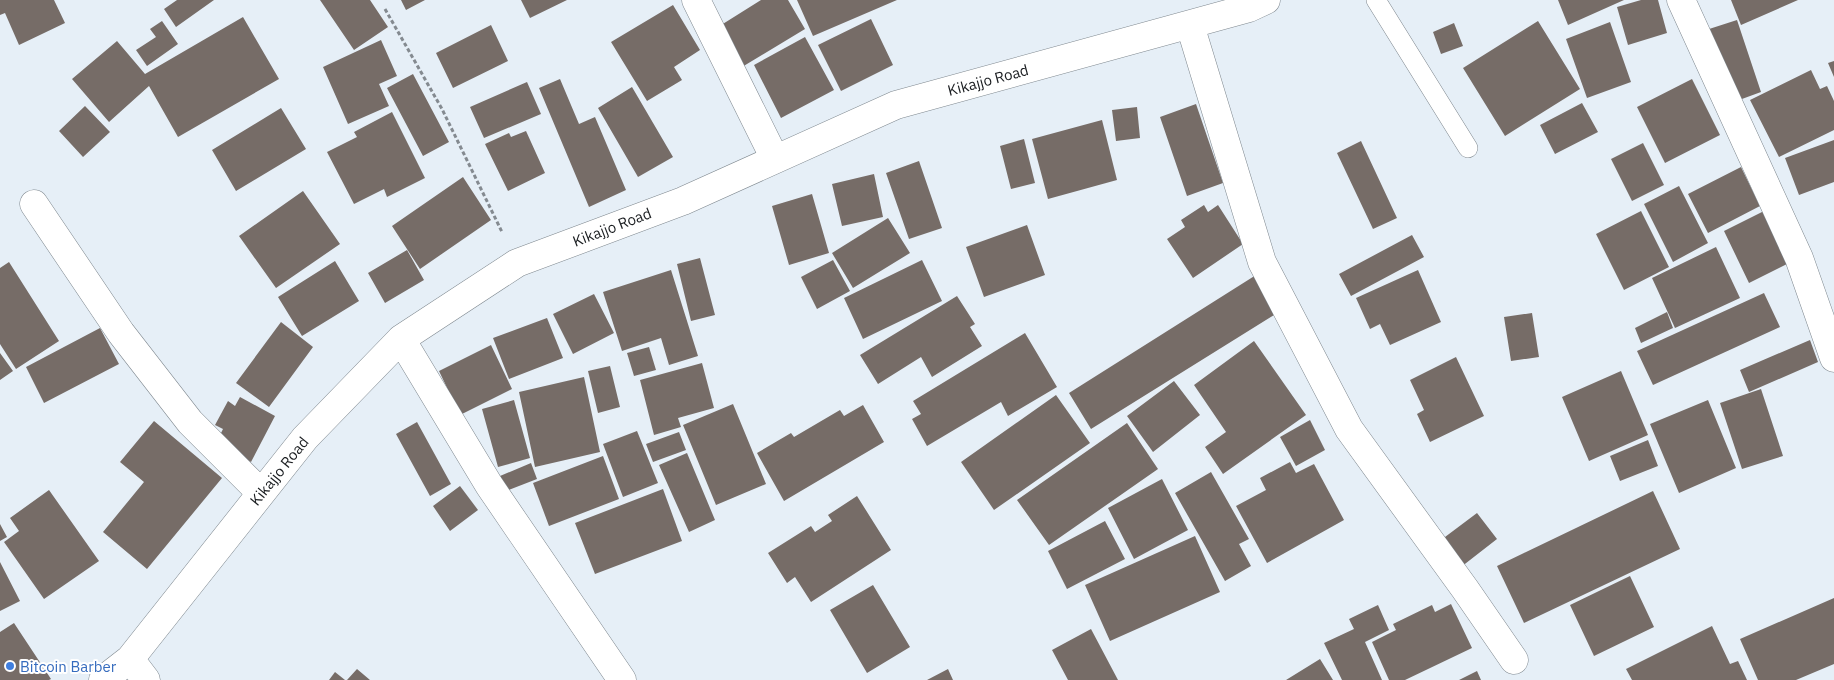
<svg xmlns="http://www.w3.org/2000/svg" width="1834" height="680" font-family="'IBM Plex Sans',sans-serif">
  <rect width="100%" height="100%" fill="#e6eff7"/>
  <path fill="#766c67" d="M0 0H54L65 23 19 45 5 13 0 15Z
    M177 0H214L176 27 164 9Z
    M320 0H370L388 27 354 50Z
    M401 0H425L406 10Z
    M521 0H567L530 18Z
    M761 0H788L805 29 742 67 718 27Z
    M797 0H897L813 36Z
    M1558 0H1624L1568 25Z
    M1641 0H1658L1667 33 1628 45 1617 7Z
    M1731 0H1798L1741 25Z
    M673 5 700 50 674 67 682 80 647 101 611 42Z
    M243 17 279 79 178 137 149 86 109 122 72 79 117 41 145 74Z
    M871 19 893 65 841 91 818 45Z
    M1737 20 1761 92 1731 103 1706 30Z
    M162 21 178 44 147 66 136 50 156 37 150 29Z
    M1538 21 1580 89 1505 136 1463 68Z
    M1610 22 1631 82 1587 98 1566 39Z
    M1454 23 1463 46 1441 54 1433 32Z
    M491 25 508 61 453 88 436 53Z
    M805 37 834 90 781 118 754 65Z
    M381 40 397 76 379 84 389 106 348 124 323 67Z
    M1834 61V77L1828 63Z
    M1811 70 1820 89 1827 86 1834 101V130L1779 157 1750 100Z
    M413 74 449 142 423 156 387 88Z
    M560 79 579 124 595 117 626 190 589 207 539 88Z
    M1692 79 1720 135 1665 163 1637 107Z
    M527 82 541 114 484 138 470 107Z
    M632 87 673 157 638 177 598 108Z
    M1582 103 1598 132 1555 154 1540 125Z
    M1196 104 1223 183 1187 196 1160 117Z
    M85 106 110 132 83 157 59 131Z
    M1137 107 1140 138 1116 141 1112 110Z
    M281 108 306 149 236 191 212 150Z
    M392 112 425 178 387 197 384 189 354 204 327 152 357 137 354 132Z
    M1102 120 1117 180 1048 199 1032 139Z
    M526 131 545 173 508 191 485 144 509 133 511 137Z
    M1024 139 1035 183 1011 189 1000 146Z
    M1834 140V182L1799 195 1785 158Z
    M1361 141 1397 218 1373 229 1337 153Z
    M1643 143 1664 185 1632 201 1611 159Z
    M919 161 942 228 909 239 886 173Z
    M1741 167 1760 206 1708 233 1688 194Z
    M874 174 883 217 842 226 832 184Z
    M463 177 491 220 420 269 392 226Z
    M1679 186 1708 243 1673 262 1644 204Z
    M303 191 340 244 276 288 239 236Z
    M812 194 829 253 789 265 772 206Z
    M1204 205 1208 212 1218 205 1243 244 1193 278 1167 239 1185 227 1181 220Z
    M1770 208 1795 260 1749 283 1724 231Z
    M1641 211 1669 267 1624 290 1596 234Z
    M888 218 910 253 853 288 832 253Z
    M1027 225 1045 275 984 297 966 247Z
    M1412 235 1424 257 1351 296 1339 274Z
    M1716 247 1740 298 1675 328 1652 278Z
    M407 250 424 280 385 303 368 273Z
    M700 258 715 315 691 321 677 264Z
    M833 260 850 291 817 309 801 277Z
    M922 260 942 301 863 339 844 298Z
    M335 261 359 301 302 336 278 297Z
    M9 262 59 341 16 369 0 344V268Z
    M671 270 698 356 669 365 661 338 622 351 603 292Z
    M1418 270 1441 322 1390 345 1380 324 1370 329 1356 298Z
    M1256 275 1279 312 1091 429 1069 393Z
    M1764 293 1780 327 1653 385 1637 351Z
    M594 294 614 333 573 354 553 314Z
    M957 296 975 324 970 327 982 346 932 377 921 357 878 384 860 355Z
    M1667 312 1673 328 1641 343 1635 328Z
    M1532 313 1539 357 1511 361 1504 317Z
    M547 318 563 358 509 379 493 338Z
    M281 322 313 347 269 407 236 383Z
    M100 328 119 364 44 403 26 367Z
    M1025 333 1057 387 1008 416 1001 402 927 446 912 419 921 414 913 401Z
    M1810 340 1818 362 1749 392 1740 370Z
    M1254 341 1306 415 1223 474 1205 447 1226 432 1194 385Z
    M491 345 512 389 460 415 439 371Z
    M649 347 656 370 634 376 627 353Z
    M0 353 13 371 0 380Z
    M1456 357 1484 416 1430 442 1417 414 1424 410 1410 380Z
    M702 363 714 408 678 418 681 427 654 435 640 380Z
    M610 366 620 407 598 413 588 371Z
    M1621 371 1648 435 1589 461 1562 397Z
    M584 377 600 452 535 467 519 392Z
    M1174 381 1200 415 1153 452 1127 416Z
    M1761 389 1783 456 1742 469 1720 403Z
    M1056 395 1090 443 994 510 961 462Z
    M240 397 275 416 251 462 216 443 223 429 215 425 228 401 235 406Z
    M514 400 530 458 498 467 482 409Z
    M1708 400 1736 468 1679 493 1650 424Z
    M733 404 766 484 716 505 683 425Z
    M863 405 884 442 784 501 757 453 791 433 794 437 840 410 844 416Z
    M1310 420 1325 450 1296 466 1280 437Z
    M154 421 222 478 147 569 103 532 144 482 120 462Z
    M417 422 451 484 430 496 396 434Z
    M1127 423 1158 469 1049 545 1017 500Z
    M637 431 658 483 623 497 603 444Z
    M679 432 686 450 653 462 646 444Z
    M1648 440 1658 466 1620 481 1610 456Z
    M687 453 715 520 689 532 659 465Z
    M603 456 619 499 549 526 533 483Z
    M1290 462 1296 473 1314 464 1344 520 1267 563 1236 506 1266 490 1260 478Z
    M531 463 537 479 506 491 500 476Z
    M1211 472 1249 539 1239 544 1251 566 1225 581 1175 493Z
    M1162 479 1188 530 1134 559 1108 508Z
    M460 486 478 510 450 531 433 506Z
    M663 489 682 541 595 574 575 523Z
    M49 490 99 561 44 599 4 542 19 531 10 518Z
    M1653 491 1680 549 1524 623 1497 566Z
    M857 496 891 550 811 602 795 577 787 583 768 553 811 526 815 532 832 521 828 515Z
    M1477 513 1497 539 1461 567 1441 540Z
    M1105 521 1125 559 1067 589 1048 551Z
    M0 524 7 537 0 541Z
    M1195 536 1220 592 1110 641 1085 585Z
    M0 562 20 601 0 611Z
    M1630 576 1654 627 1594 656 1570 605Z
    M873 585 910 647 867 673 830 610Z
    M1834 598V664L1796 680H1758L1740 639Z
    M1451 604 1472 648 1405 680H1389L1372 642 1396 630 1393 624 1432 605 1435 612Z
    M1378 605 1389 630 1365 642 1382 680H1342L1324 643 1354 629 1349 619Z
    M14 623 51 679 49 680H0V632Z
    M1712 626 1730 664 1738 661 1747 680H1632L1626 669Z
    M1091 629 1118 680H1068L1052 650Z
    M1320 659 1333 680H1286Z
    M357 669 370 680H347Z
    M948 669 953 680H927Z
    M1477 671 1481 680H1459Z
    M335 672 345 680H329Z"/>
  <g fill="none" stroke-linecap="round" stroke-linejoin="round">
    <defs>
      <path id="service" d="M1376 0 1468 148"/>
      <path id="minor" d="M696 0 775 159
        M1681 0 1799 258 1834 358
        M1190 25 1262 262 1349 429 1465 589 1514 660
        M34 204 121 333 190 422 261 493
        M401 339 489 485 622 680
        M130 659 146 680
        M103 680 130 659 305 438 401 339 517 263 683 201 896 105 1249 8 1266 0"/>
    </defs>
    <use href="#service" stroke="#7f888f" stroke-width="20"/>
    <use href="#minor" stroke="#7f888f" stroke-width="29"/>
    <path stroke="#848a90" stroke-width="3" stroke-dasharray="4 2.5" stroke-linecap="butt" d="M385 9 442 109 502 232"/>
    <use href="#service" stroke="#fff" stroke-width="19"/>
    <use href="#minor" stroke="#fff" stroke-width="28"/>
  </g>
  <circle fill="#3f7fe0" stroke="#fff" stroke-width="2" cx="10" cy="666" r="5"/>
  <g text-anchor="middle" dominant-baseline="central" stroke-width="4" stroke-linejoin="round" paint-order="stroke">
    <g font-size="15" fill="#1a1d20" stroke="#fff">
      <text transform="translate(988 80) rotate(-15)">Kikajjo Road</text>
      <text transform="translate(612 227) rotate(-21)">Kikajjo Road</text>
      <text transform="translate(279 471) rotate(-51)">Kikajjo Road</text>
    </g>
    <g font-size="15" fill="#366cbe" stroke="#fff" text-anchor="start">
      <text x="20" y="666">Bitcoin Barber</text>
    </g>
  </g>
</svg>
